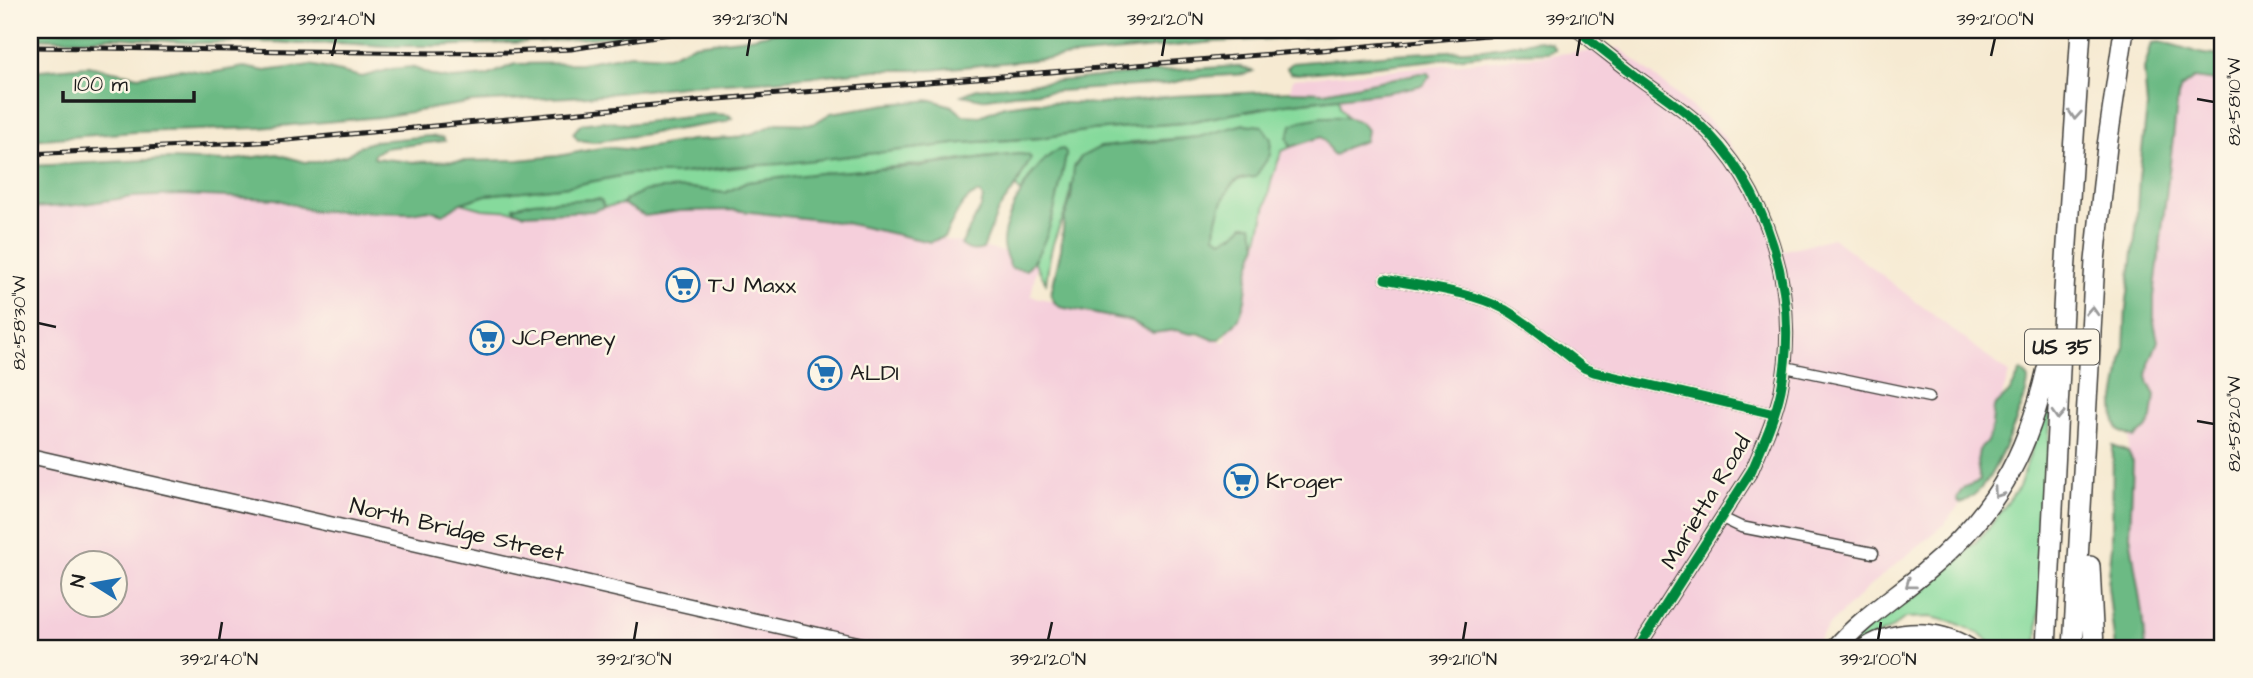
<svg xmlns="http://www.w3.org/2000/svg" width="2253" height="678" font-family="'Architects Daughter',sans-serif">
  <rect width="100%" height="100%" fill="#fcf5e5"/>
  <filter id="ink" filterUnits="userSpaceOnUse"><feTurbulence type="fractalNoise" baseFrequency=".0143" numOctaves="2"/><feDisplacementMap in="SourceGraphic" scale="14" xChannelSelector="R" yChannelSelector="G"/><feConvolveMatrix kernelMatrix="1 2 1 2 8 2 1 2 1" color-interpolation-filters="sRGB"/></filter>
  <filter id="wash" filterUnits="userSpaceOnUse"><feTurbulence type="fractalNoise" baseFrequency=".00686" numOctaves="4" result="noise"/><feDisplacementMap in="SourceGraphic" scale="28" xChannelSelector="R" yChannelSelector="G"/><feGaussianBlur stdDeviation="1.57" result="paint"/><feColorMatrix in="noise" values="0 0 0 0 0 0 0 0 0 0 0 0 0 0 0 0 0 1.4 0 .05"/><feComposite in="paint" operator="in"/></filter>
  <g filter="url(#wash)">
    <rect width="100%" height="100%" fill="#f6ead2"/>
    <path fill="#f5cfdb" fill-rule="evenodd" d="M1620 48 1718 129 1748 171 1781 251 1833 238 2009 373 1977 482 1943 526 1873 583 1830 624 1812 648H30V177L446 181 822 214 1038 259 1031 296 1225 342 1293 79ZM74 562H116V604H74Z
      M2169 72 2223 80V648H2126L2127 461Z"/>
    <path fill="#86da9c" stroke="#517b5c" stroke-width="2" d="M1339 98 1340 107 1347 117H1321L1287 138 1291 147 1282 151 1272 178 1257 244 1244 225 1235 234 1222 240 1215 236C1215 222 1224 187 1238 180 1243 178 1249 178 1255 177L1244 124 1199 137 1131 142 1071 185C1071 208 1059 223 1053 244 1049 256 1048 270 1046 283L1034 261 1052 220 1066 156 1032 174 1020 192 1016 186 1031 158 1019 154 747 182 725 193 691 188 625 200 623 204 604 207 601 200 597 199 533 202 514 208 515 211 483 209 461 203 486 195 569 186 631 174H677L964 143 1041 138 1092 130 1183 123 1286 104Z
      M2052 388 2037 648H1997L1980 634 1956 623 1931 617 1905 618 1889 630 1873 637 1856 648H1842L1891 604 1961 557 1987 530 2019 487Z"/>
    <path fill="#6cba84" stroke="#446b50" stroke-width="2" d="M30 30H648L625 35 550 41 435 46H386L340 43 300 44 276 42 193 43 112 37 83 40 30 38Z
      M786 30H1379L1278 39 1215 42 931 70H876L776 80 691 85 588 96 473 102 380 117 259 128 135 132 30 140V71L88 66 138 76 181 69 210 73 244 67 265 71 311 65 362 77 391 69 412 67 434 76 453 79 487 76 515 64 581 63 631 54 668 56 695 44 749 38Z
      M1539 40 1551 43 1555 49 1548 52 1503 53 1298 74 1290 73 1287 68 1292 63 1393 54 1484 49Z
      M2159 42C2183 45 2199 57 2223 55V82L2194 78 2181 88 2178 96 2154 297V322L2158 341 2149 364 2147 376 2149 384 2155 395 2152 419 2146 429 2134 438 2119 431 2115 423 2114 405 2124 349 2126 308 2136 229 2139 177 2147 107 2144 69 2152 43Z
      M1238 66 1253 71 1246 74 1200 77 1166 84 1013 94 982 99 962 95 977 89 1161 71Z
      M1420 73H1428L1430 76 1423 85 1389 92 1286 104 1183 123 1092 130 1041 138 964 143 780 164 727 167 677 174H631L569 186 486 195 461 203 443 214 429 210 411 213 313 211 276 199 181 195 132 197 69 206 30 208V166L170 159 226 161 277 154 305 162H318L347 155 360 146 375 141 430 136 443 138 445 141 384 148 374 154V158L412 162 519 160 558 156 605 147 634 150 691 140 734 138 754 133 777 123 813 124 831 113 888 104 932 100 952 106 963 115 980 116 1004 106 1035 102 1100 104 1173 96 1293 91 1324 92Z
      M712 114 729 115 732 118 725 122 594 142 578 140 573 133 581 124 602 121 628 124Z
      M1321 117C1337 117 1358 114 1367 130L1365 141 1347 147 1334 156C1329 151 1327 141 1321 137L1291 147 1287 138 1292 125 1301 121Z
      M1244 124 1262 126 1271 139 1270 155 1255 177C1249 178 1243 178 1238 180 1224 187 1215 222 1215 236L1222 240 1235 234 1244 225H1252L1257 244 1249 271 1245 300 1239 319 1220 339H1212L1198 333 1191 334 1176 330 1153 333 1131 321 1060 307 1054 302 1051 294 1061 249 1064 219 1071 198 1074 167 1081 157 1100 147 1199 137Z
      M1063 149 1066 152V156C1058 191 1052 243 1026 270L1011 268C1008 260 1002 250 1003 242 1003 218 1038 152 1063 149Z
      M1019 154 1028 155 1031 158 1016 186 998 211 983 249C974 252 969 251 961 245L981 207 983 198 979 193C961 197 953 223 944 237L930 242 845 223 733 210 680 211 645 216 623 204 625 200 644 191 661 189 691 188 725 193 747 182 819 173 922 166Z
      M597 199 601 200 604 207 593 211 523 214 515 211 514 207 533 202Z
      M2021 371C2025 374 2027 375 2028 379 2029 397 1997 466 1986 482 1980 490 1970 499 1961 503L1957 501V497L1964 487 1980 481 1977 462 1979 450 1986 443 1991 433 1994 407 2009 393Z
      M2113 446 2128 452 2133 462 2130 535 2142 613 2145 648H2115L2108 586 2112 545Z"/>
  </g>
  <g filter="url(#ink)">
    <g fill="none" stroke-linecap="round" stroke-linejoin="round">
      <defs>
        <path id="minor" d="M1385 279C1424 287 1470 291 1506 310 1533 326 1559 349 1584 368L1594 372 1774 414
          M1785 367 1929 397
          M1722 518 1741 527 1873 553"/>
        <path id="tertiary" d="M1577 30C1598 46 1619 63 1640 79 1659 93 1679 106 1696 121 1769 187 1800 295 1781 390 1775 418 1763 444 1752 470L1638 648"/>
        <path id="secondary" d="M30 456 875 648"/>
        <path id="motorway" d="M2090 566 2094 648
          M1836 648C1862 618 1894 598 1925 572 2003 507 2032 445 2052 346
          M1866 648C1897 629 1937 629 1968 648
          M2046 648 2064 290 2081 30
          M2073 648 2095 261 2107 146 2124 30"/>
      </defs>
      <use href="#minor" stroke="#3d3b37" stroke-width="13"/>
      <use href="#tertiary" stroke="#3d3b37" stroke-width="15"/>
      <use href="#secondary" stroke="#3d3b37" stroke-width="17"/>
      <use href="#motorway" stroke="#3d3b37" stroke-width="22"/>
      <use href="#minor" stroke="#fff" stroke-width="10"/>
      <use href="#tertiary" stroke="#fff" stroke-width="12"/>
      <use href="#secondary" stroke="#fff" stroke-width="14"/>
      <use href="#motorway" stroke="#fff" stroke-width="19"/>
      <defs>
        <path id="rail" d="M30 47 435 53 508 52 571 49 695 30
          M30 154 277 141 706 100 1345 48 1541 30"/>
      </defs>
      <use href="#rail" stroke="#1c1c1c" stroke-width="5"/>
      <use href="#rail" stroke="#fcf5e5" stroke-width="2.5" stroke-dasharray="8" stroke-linecap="butt"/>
      <defs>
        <path id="cycleway" d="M1577 30C1598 46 1619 63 1640 79 1659 93 1679 106 1696 121 1769 187 1800 295 1781 390 1775 418 1763 444 1752 470L1638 648
          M1385 279C1424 287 1470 291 1506 310 1533 326 1559 349 1584 368L1594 372 1774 414"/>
      </defs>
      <use href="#cycleway" stroke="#fcf5e5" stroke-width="13"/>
      <use href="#cycleway" stroke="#00873e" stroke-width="9"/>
    </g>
    <defs><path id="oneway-chevron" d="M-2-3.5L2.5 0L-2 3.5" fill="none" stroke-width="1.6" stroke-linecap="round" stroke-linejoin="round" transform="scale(1.75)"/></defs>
    <g stroke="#999">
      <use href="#oneway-chevron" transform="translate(2075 115) rotate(94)"/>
      <use href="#oneway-chevron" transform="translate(2092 311) rotate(-87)"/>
      <use href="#oneway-chevron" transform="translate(2058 415) rotate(93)"/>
      <use href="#oneway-chevron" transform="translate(1998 493) rotate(125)"/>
      <use href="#oneway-chevron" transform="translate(1910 584) rotate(144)"/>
    </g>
  </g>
  <path fill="none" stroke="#1c1c1c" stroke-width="2.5" d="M332 56 336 38M747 56 750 38M1162 56 1165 38M1577 56 1580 38M1991 56 1995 38M2197 99 2214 102M38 323 56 327M2197 421 2214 424M219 640 222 622M634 640 637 622M1048 640 1052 622M1463 640 1466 622M1878 640 1881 622"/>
  <defs>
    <symbol id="supermarket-ring" viewBox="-11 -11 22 22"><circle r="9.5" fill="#fcf5e5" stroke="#1f6fb2" stroke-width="1.5"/><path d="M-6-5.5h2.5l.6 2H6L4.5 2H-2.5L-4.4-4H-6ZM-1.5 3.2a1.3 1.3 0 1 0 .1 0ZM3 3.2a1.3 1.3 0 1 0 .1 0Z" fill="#1f6fb2"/></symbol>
  </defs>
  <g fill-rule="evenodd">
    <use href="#supermarket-ring" x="664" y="266" width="38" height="38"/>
    <use href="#supermarket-ring" x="468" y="319" width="38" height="38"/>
    <use href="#supermarket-ring" x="806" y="354" width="38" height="38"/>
    <use href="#supermarket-ring" x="1222" y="462" width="38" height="38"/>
  </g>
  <g text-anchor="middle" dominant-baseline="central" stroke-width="5" stroke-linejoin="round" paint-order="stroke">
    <rect fill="#fcf5e5" stroke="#5f5d58" stroke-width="2" x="2025" y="329.5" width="74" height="35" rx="5"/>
    <g font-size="21" font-weight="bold" fill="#1c1c1c">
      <text x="2062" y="347">US 35</text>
    </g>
    <g font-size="23" fill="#1c1c1c" stroke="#fcf5e5" text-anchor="start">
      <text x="708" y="285">TJ Maxx</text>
      <text x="512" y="338">JCPenney</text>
      <text x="850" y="373">ALDI</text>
      <text x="1266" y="481">Kroger</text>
    </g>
    <g font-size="23" fill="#1c1c1c" stroke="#fcf5e5">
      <text transform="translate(1706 502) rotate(-59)">Marietta Road</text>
      <text transform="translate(457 530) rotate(13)">North Bridge Street</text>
    </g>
  </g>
  <rect width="2253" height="678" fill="none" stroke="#fcf5e5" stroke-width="77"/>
  <g transform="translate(94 584) rotate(281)"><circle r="33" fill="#fcf5e5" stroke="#a29e95" stroke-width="2"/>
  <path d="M0-5L12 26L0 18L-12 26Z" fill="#1f6fb2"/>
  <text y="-10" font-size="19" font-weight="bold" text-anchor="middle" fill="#1c1c1c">N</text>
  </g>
  <path d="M63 91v10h131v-10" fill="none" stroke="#1c1c1c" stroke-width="3.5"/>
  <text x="74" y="91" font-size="21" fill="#1c1c1c" stroke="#fcf5e5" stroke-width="5" paint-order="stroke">100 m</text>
  <rect x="38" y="38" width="2176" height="602" fill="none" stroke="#1c1c1c" stroke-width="2.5"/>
  <g font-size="18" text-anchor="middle" fill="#1c1c1c">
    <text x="336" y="25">39°21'40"N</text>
    <text x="750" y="25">39°21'30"N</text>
    <text x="1165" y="25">39°21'20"N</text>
    <text x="1580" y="25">39°21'10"N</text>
    <text x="1995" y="25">39°21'00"N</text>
    <text transform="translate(2234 102) rotate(-90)" y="6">82°58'10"W</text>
    <text transform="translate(19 323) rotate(-90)" y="6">82°58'30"W</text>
    <text transform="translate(2234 424) rotate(-90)" y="6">82°58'20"W</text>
    <text x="219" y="665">39°21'40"N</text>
    <text x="634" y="665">39°21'30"N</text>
    <text x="1048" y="665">39°21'20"N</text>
    <text x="1463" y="665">39°21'10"N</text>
    <text x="1878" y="665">39°21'00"N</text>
  </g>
</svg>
